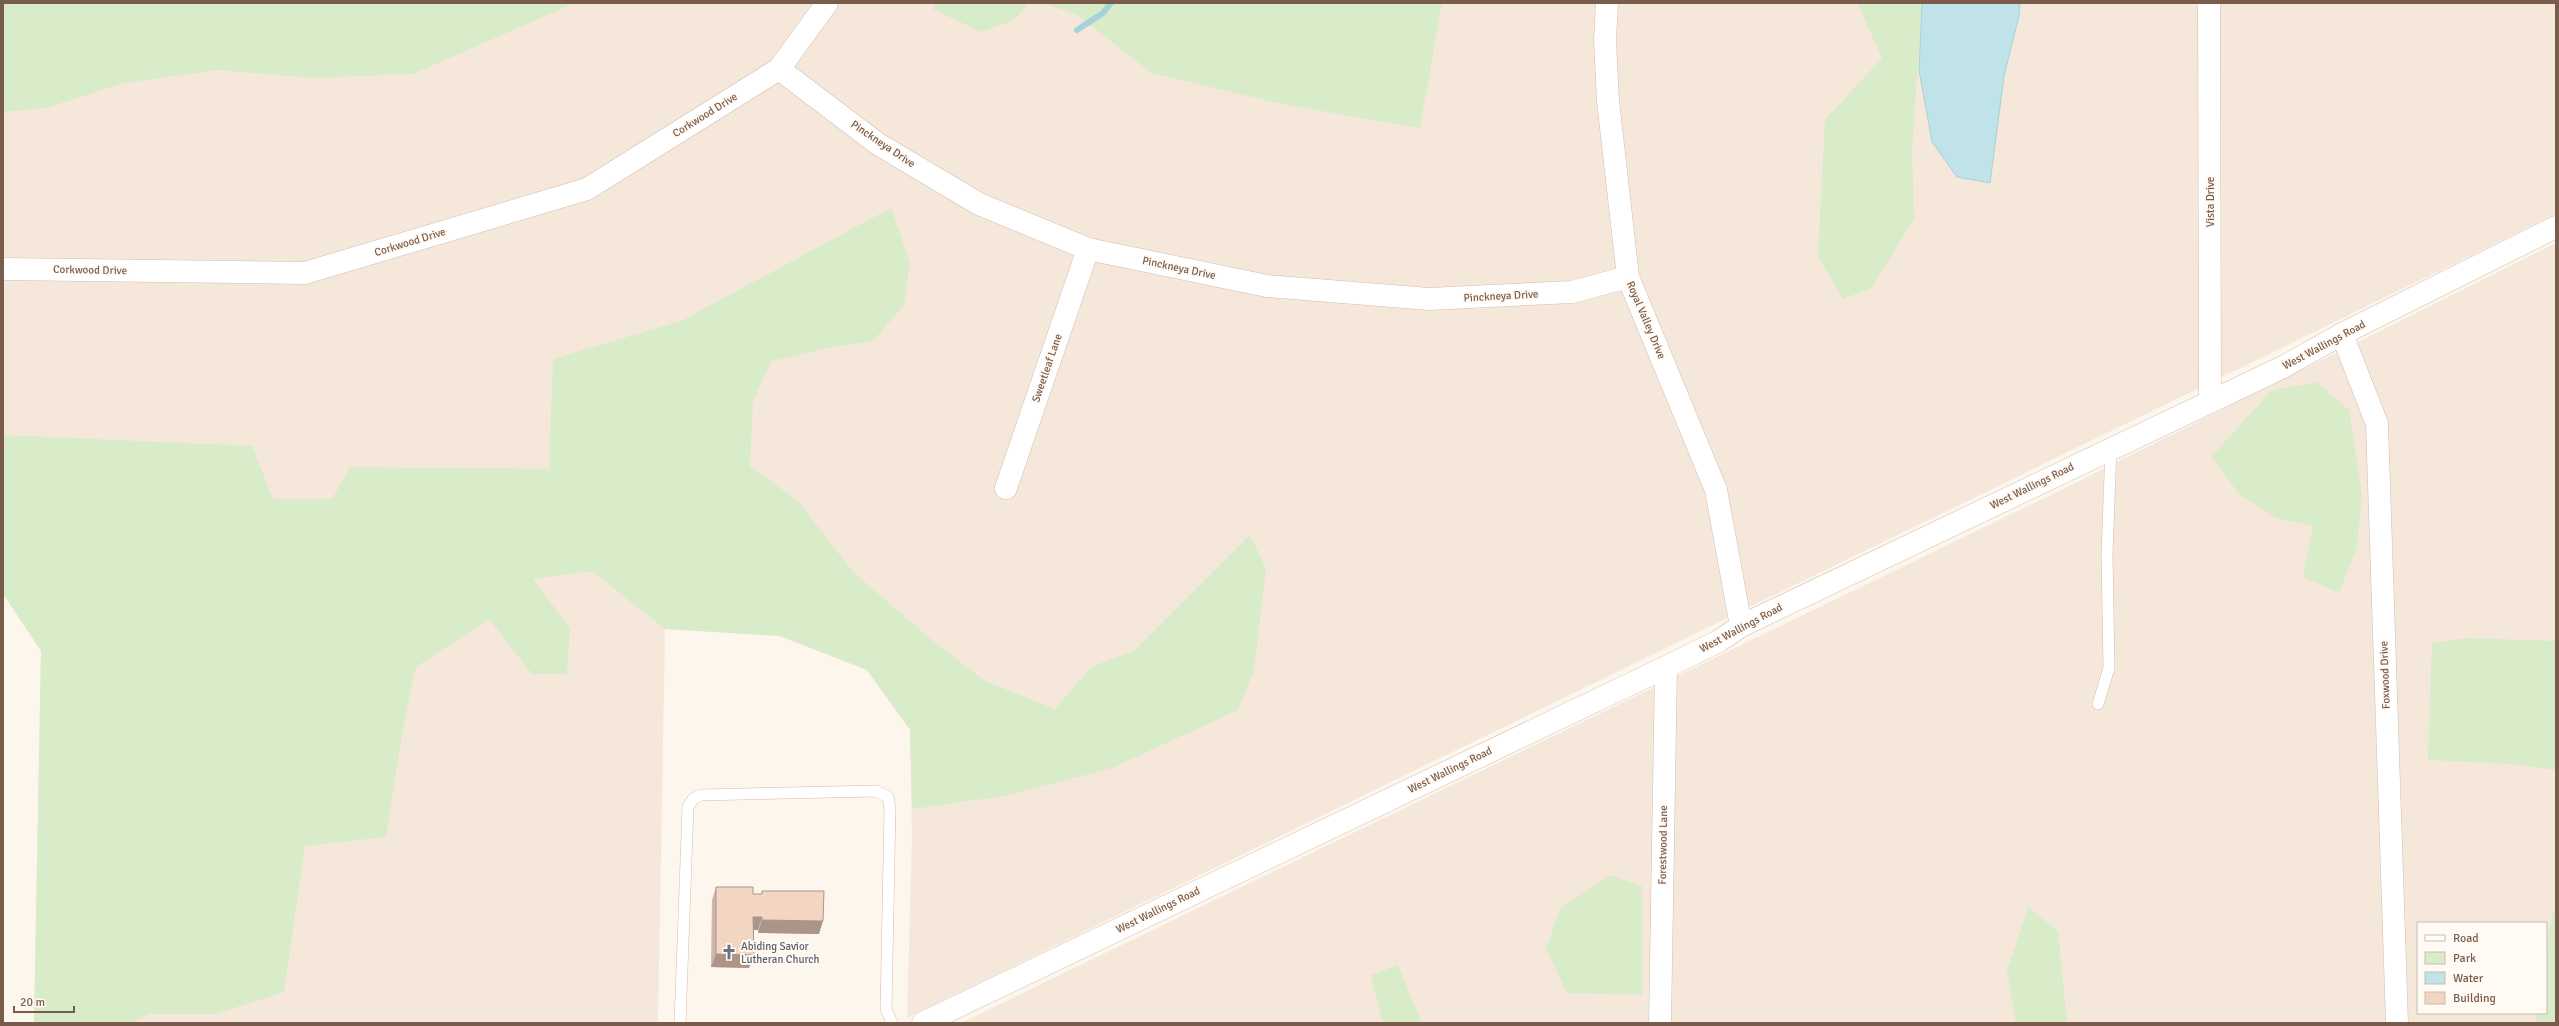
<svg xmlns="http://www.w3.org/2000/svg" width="2559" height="1026" font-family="Signika,sans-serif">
  <rect width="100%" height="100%" fill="#fdf6ec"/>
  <path fill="#f5e8da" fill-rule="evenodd" d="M3 3H2556V214L907 1018 912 836 910 730 867 670 780 636 665 629 658 1023H34L41 651 3 594Z
    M2556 243V1023H961L2061 490ZM2418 923H2546V1013H2418Z"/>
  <path fill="#d8ecc9" d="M3 3H575L413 74 313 78 219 70 124 83 46 108 3 112Z
    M935 3H1029L1013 21 981 32 933 9Z
    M1042 3H1442L1420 128 1281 104 1152 73 1076 14Z
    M1857 3H1922L1912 149 1914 219 1872 288 1843 299 1818 257 1825 120 1882 58Z
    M891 208 910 263 904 305 873 341 829 348 772 361 753 401 750 466 798 501 853 572 932 640 985 681 1055 709 1091 667 1134 651 1250 535 1266 569 1254 670 1238 710 1112 768 1004 796 912 809 910 730 867 670 780 636 665 629 592 571 533 579 570 628 567 674H532L489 619 416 667 404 722 386 837 305 846 284 992 216 1014H150L131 1023H34L41 651 3 594V435L252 446 273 499H332L350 467 549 469 553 359 681 321Z
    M2316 382 2349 410 2362 494 2357 547 2339 593 2303 577 2313 526 2276 518 2240 495 2211 457 2271 391Z
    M2467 638 2556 641V770L2511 764 2428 760 2432 643Z
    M1610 875 1642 886V995L1567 993 1546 949 1560 908Z
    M2556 905V1023H2536L2537 1013H2546C2546 977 2543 939 2556 905Z
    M2028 907 2058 931 2067 1023H2016L2007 971Z
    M1398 965 1422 1023H1383L1371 975Z"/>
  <path fill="#bfe3e8" stroke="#a5d3da" d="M1922 3H2020L2019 16 2004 76 1990 183 1957 177 1932 142 1919 70Z"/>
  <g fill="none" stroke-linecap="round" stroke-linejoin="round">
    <path stroke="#a5d3da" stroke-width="6" d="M1077 30 1103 13 1111 3"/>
    <defs>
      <path id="service" d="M2098 704 2109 668 2107 554 2111 448
        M680 1023 688 807 693 799 701 795 876 791 888 797 890 808 886 1009 892 1023"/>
      <path id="minor" d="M1607 3 1605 40 1608 101 1628 277 1716 490 1741 626
        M2209 3 2210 400
        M779 69 878 144 979 204 1088 249 1267 286 1429 299 1572 292 1628 277
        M3 269 305 273 587 189 779 69 827 3
        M2342 334 2377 424 2397 1023
        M1006 488 1088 249
        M1660 1023 1666 667"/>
      <path id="tertiary" d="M923 1023 1666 667 1719 641 1741 626 2283 367 2342 334 2556 227"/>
    </defs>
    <use href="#service" stroke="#d1beb0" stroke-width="12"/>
    <use href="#minor" stroke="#d1beb0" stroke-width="23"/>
    <use href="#tertiary" stroke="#d1beb0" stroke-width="23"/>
    <use href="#service" stroke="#fff" stroke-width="11"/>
    <use href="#minor" stroke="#fff" stroke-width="22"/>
    <use href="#tertiary" stroke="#fff" stroke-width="22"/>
  </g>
  <path fill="#d1b7a8" d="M716 887 753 894H761L762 891 819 934 758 933V930H754V955L749 968 711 967 712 900Z"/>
  <path fill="#aa9588" d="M753 917H762L758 930H749Z
    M762 920 823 921 819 934 758 933Z
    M716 954 754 955 749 968 711 967Z"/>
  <path fill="#f3d5c3" stroke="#aa9588" d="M716 887H753V894H762V891H824L823 921 762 920V917H753L754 955 716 954Z"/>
  <defs>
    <symbol id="church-bare" viewBox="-9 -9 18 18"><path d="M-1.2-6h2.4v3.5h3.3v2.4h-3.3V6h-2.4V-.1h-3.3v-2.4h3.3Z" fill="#6b7280" stroke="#fffaf3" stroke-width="2.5" paint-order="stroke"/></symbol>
  </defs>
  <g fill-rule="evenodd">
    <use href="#church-bare" x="718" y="941" width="22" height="22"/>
  </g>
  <g text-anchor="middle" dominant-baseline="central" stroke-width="4" stroke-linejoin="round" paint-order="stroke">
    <g font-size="11" fill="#7a5c4d" stroke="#fffaf3">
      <text transform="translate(705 115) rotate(-32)">Corkwood Drive</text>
      <text transform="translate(883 144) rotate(34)">Pinckneya Drive</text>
      <text transform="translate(2210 202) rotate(-90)">Vista Drive</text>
      <text transform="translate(410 242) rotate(-17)">Corkwood Drive</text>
      <text transform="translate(1179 268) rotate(12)">Pinckneya Drive</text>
      <text transform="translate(90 270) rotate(1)">Corkwood Drive</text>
      <text transform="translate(1501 296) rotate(-3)">Pinckneya Drive</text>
      <text transform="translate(1646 320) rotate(67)">Royal Valley Drive</text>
      <text transform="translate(2324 345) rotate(-28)">West Wallings Road</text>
      <text transform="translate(1047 368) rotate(-71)">Sweetleaf Lane</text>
      <text transform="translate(2032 486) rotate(-26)">West Wallings Road</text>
      <text transform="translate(1741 628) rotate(-28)">West Wallings Road</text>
      <text transform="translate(2385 675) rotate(-92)">Foxwood Drive</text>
      <text transform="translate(1450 770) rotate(-26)">West Wallings Road</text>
      <text transform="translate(1663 845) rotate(-89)">Forestwood Lane</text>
      <text transform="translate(1158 910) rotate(-26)">West Wallings Road</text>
    </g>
    <g font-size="11" fill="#5b616d" stroke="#fffaf3" text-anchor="start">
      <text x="741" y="946">Abiding Savior<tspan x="741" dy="13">Lutheran Church</tspan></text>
    </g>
  </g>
  <rect width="2559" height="1026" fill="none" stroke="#7a5c4d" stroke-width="8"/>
  <rect x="2417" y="922" width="130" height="92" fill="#fffaf3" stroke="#cabbb1"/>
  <rect x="2425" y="935" width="20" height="6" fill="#ffffff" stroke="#cabbb1"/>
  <text x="2453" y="942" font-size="12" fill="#7a5c4d">Road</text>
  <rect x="2425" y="952" width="20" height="12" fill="#d8ecc9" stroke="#cabbb1"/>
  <text x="2453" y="962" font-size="12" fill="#7a5c4d">Park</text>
  <rect x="2425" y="972" width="20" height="12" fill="#bfe3e8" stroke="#cabbb1"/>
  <text x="2453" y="982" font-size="12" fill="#7a5c4d">Water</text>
  <rect x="2425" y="992" width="20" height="12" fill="#f3d5c3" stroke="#cabbb1"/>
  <text x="2453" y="1002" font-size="12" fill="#7a5c4d">Building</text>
  <path d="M14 1006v6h60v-6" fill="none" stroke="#7a5c4d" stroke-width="2"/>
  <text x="20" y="1006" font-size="12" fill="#7a5c4d" stroke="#fffaf3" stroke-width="3" paint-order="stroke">20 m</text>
</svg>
